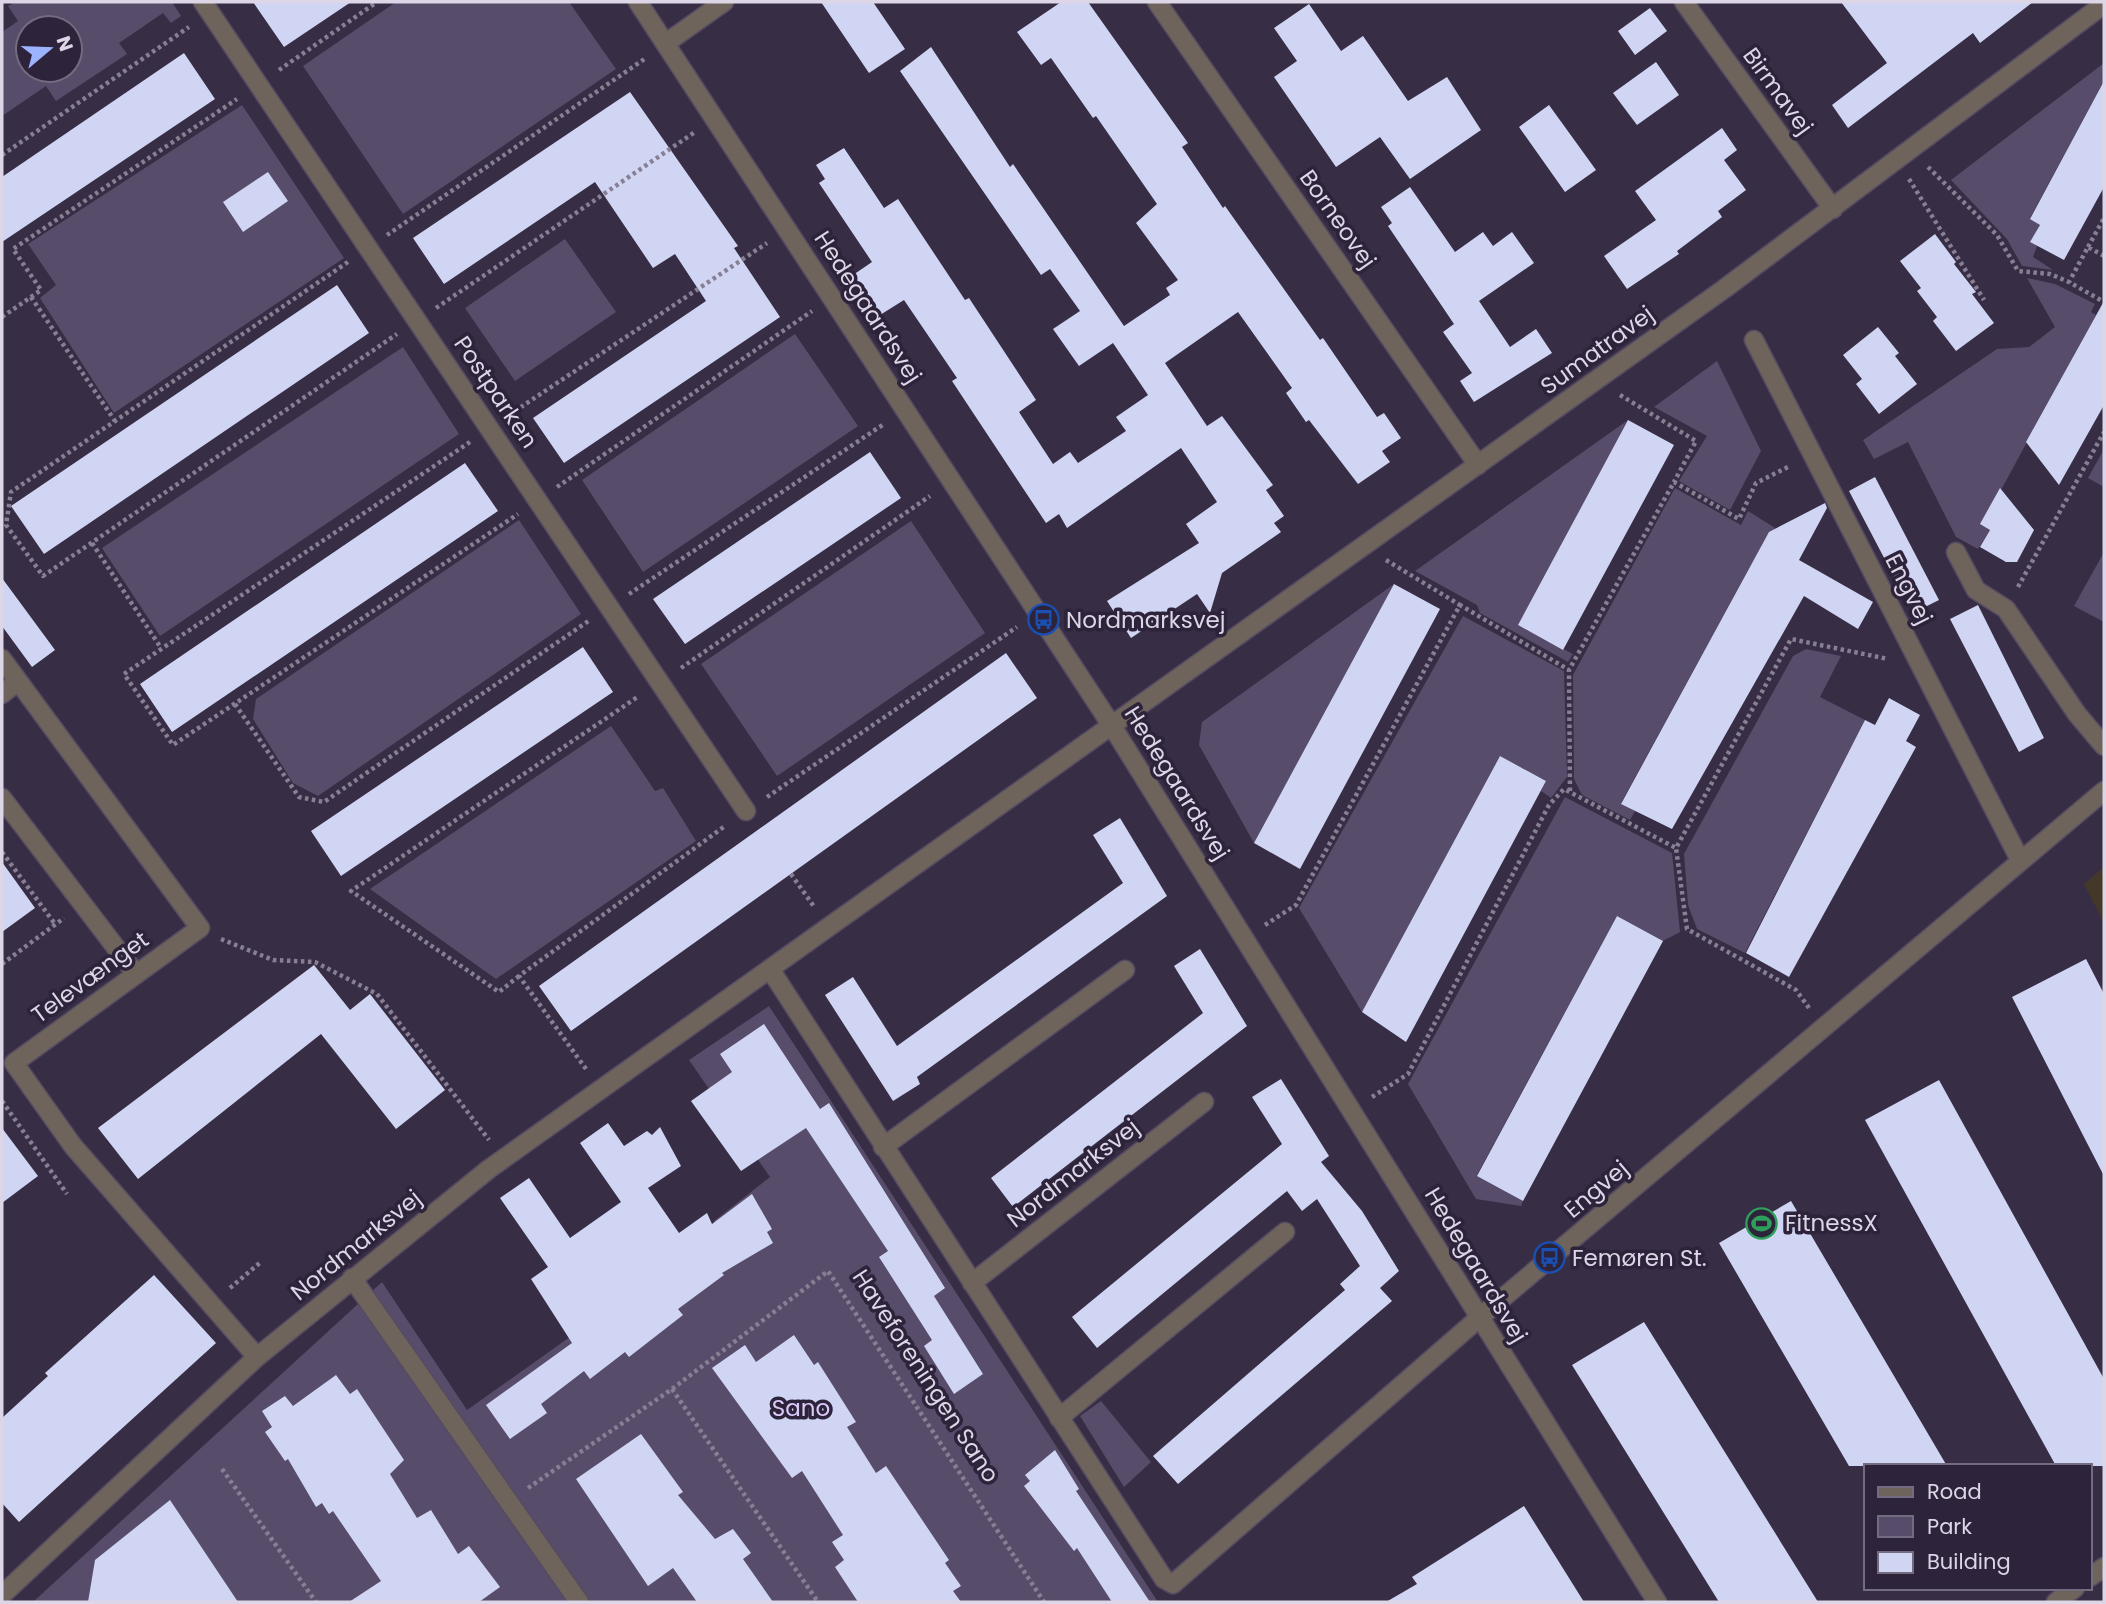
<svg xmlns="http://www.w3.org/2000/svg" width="2106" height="1604" font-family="Poppins,sans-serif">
  <rect width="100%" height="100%" fill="#372d45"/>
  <path fill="#443829" d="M2104 867V923L2084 884Z"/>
  <path fill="#584c6b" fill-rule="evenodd" d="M15 2H172L181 16 171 23 163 13 119 43 127 54 56 101 46 86 2 116V32L18 21 8 6ZM28 28H70V70H28Z
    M396 2H569L616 69 403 214 303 66Z
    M2104 63V81L2030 218 2040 225 2031 241 2037 246 2033 257 2053 270 2022 266 2007 239 1951 180Z
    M242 105 344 258 114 413 40 298 56 285 28 244Z
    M565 239 616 312 515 381 465 308Z
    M2027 278 2055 284 2095 304 2091 312 2096 315 1982 525 1990 530 1978 549 1956 537 1908 442 1874 459 1863 440 1997 349 2029 347 2055 327Z
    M795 334 858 426 643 572 582 480Z
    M403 347 459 434 160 636 102 548Z
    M1717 361 1761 451 1730 510 1679 481 1707 436 1654 407Z
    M1628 420 1518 625 1573 654 1568 662 1480 613 1477 605 1415 571Z
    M2104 449V487L2088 478Z
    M1675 488 1741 525 1748 511 1775 528 1756 567 1751 565 1621 803 1635 811 1630 820 1582 795 1574 779 1573 675Z
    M519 520 581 614 318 796 293 783 253 719 256 699Z
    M911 521 985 633 777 776 701 664Z
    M2104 552V622L2074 606Z
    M1394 584 1254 843 1199 745 1202 722Z
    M1463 616 1564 671 1567 777 1551 798 1541 791 1546 781 1500 756 1362 1012 1299 908Z
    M1806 649 1841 656 1820 697 1865 720 1745 953 1697 929 1688 905 1684 854 1793 656Z
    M611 726 655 791 663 788 696 841 496 979 370 889Z
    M1565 797 1672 853 1680 932 1663 941 1617 916 1477 1175 1523 1201 1521 1206 1476 1199 1408 1084Z
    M769 1006 1158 1602H33L382 1282 467 1410 719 1231 714 1221 770 1177 689 1060Z
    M1101 1401 1151 1462 1124 1487 1080 1416Z"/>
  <path fill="#d1d5f4" d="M253 2H351L284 47Z
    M821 2H873L905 49 869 73Z
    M1061 2H1088L1188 143 1182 147 1223 208 1225 206 1320 340 1323 338 1377 417 1384 413 1401 438 1382 451 1390 462 1358 484 1309 420 1306 422 1286 393 1292 388 1238 312 1165 363 1207 426 1222 416 1273 485 1266 490 1284 516 1274 523 1281 532 1222 573 1210 613 1197 594 1131 638 1107 601 1199 543 1186 524 1217 502 1181 448 1067 528 1059 514 1046 523 952 381 957 378 904 300 880 315 853 275 872 262 819 183 825 179 816 165 844 148 884 208 898 199 965 300 969 298 1036 400 1019 412 1053 464 1070 452 1078 463 1126 431 1116 417 1148 395 1113 343 1079 366 1053 329 1080 311 1050 269 1041 275 900 71 931 47 1010 167 1013 164 1124 326 1170 295 1166 288 1178 280 1136 223 1157 204 1096 116 1093 118 1051 58 1041 65 1017 32Z
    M1841 2H2033L1980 43 1973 33 1848 128 1832 105 1887 63Z
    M1309 4 1341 51 1363 36 1408 101 1447 77 1481 130 1410 179 1380 137 1336 167 1274 77 1297 61 1274 28Z
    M1650 8 1667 31 1635 55 1618 31Z
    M184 53 215 99 2 242V177Z
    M1656 62 1679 95 1637 125 1613 93Z
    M2104 81V187L2064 260 2030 242 2040 225 2030 219Z
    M630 92 738 246 734 248 780 317 564 463 533 418 706 301 675 254 653 268 595 182 444 284 413 238Z
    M1549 105 1596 170 1565 192 1519 127Z
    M1722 128 1737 150 1724 160 1746 190 1718 211 1722 217 1677 251 1679 254 1627 289 1604 256 1656 220 1635 191Z
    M268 172 288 201 243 232 223 202Z
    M1410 187 1455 252 1483 232 1493 246 1512 232 1534 263 1479 301 1510 347 1536 329 1552 353 1474 402 1460 381 1472 373 1443 332 1454 324 1388 226 1392 223 1381 207Z
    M1935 234 1956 262 1954 264 1976 292 1972 294 1994 323 1956 351 1933 321 1937 317 1917 291 1921 288 1900 261Z
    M337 285 369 333 44 554 11 506Z
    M2104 301V405L2059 485 2026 442Z
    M1878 327 1899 353 1895 356 1917 384 1879 414 1856 384 1862 379 1843 355Z
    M1628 420 1674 445 1563 650 1518 625Z
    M870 452 901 498 685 644 653 599Z
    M465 463 498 511 172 732 140 684Z
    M1875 477 1939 600 1913 613 1849 491Z
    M2000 488 2034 530 2017 562H2006L1980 547 1990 530 1980 524Z
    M1825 503 1827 508 1799 560 1873 602 1858 629 1804 596 1672 829 1621 804 1769 532Z
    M2 578 55 650 32 667 2 626Z
    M1394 584 1440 609 1300 869 1254 843Z
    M1978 605 2044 738 2019 752 1950 619Z
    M583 647 613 692 341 876 311 831Z
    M1006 653 1037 698 571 1031 539 986Z
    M1889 698 1920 715 1906 741 1916 747 1789 977 1746 953 1865 720 1875 725Z
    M1500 756 1546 781 1406 1042 1362 1012Z
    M1120 818 1167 896 917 1077 920 1084 893 1101 825 995 853 977 897 1046 1123 883 1093 835Z
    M2 862 35 908 2 932Z
    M1617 916 1663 941 1523 1201 1477 1176Z
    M1200 949 1247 1026 1013 1207 991 1178 1203 1013 1174 966Z
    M2086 959 2104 994V1176L2012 997Z
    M314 965 350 1010 370 994 445 1090 396 1129 321 1034 138 1179 98 1128Z
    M764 1024 820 1109 829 1103 945 1288 934 1296 983 1374 954 1394 924 1346 932 1340 879 1257 888 1251 806 1128 741 1171 691 1101 732 1072 720 1054Z
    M1281 1079 1329 1156 1321 1162 1362 1211 1399 1271 1380 1288 1392 1301 1178 1484 1153 1456 1345 1290 1340 1284 1360 1266 1317 1199 1302 1211 1287 1191 1097 1348 1072 1317 1282 1144 1252 1097Z
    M1939 1080 2104 1379V1466H2056L1865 1120Z
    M608 1123 624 1146 647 1131 652 1135 660 1127 681 1166 648 1188 679 1233 707 1213 712 1224 752 1194 772 1229 767 1232 773 1243 722 1273 724 1275 678 1309 683 1315 629 1357 625 1352 590 1379 584 1371 541 1404 547 1413 510 1439 486 1405 572 1343 531 1279 548 1267 500 1198 529 1178 570 1238 621 1202 580 1143Z
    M2 1128 38 1176 2 1203Z
    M1791 1201 1947 1466H1849L1719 1243Z
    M154 1275 216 1343 19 1522 2 1503V1418L48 1376 45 1373Z
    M1644 1322 1818 1602H1719L1572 1365Z
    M794 1335 814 1365 818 1362 856 1422 847 1427 876 1473 886 1466 949 1560 945 1563 961 1586 953 1591 961 1602H858L835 1567 844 1560 832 1542 843 1535 802 1471 792 1478 712 1368 745 1345 756 1362Z
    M336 1375 350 1394 357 1389 404 1460 390 1474 417 1518 431 1510 458 1554 469 1546 500 1587 479 1602H349L381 1581 333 1511 329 1514 322 1503 316 1507 288 1459 285 1461 265 1432 272 1427 262 1411 285 1396 293 1406Z
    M641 1434 683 1492 678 1495 715 1539 733 1529 751 1553 743 1559 773 1602H697L673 1568 648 1586 576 1479Z
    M1055 1450 1079 1489 1076 1491 1150 1602H1112L1077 1548 1074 1551 1024 1486 1030 1481 1025 1475Z
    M170 1500 238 1602H88L95 1560Z
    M1524 1506 1584 1602H1386L1417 1584 1412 1577Z"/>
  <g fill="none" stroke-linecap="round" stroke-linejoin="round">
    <defs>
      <path id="service" d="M1956 552 1976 590 2006 609 2077 714 2104 746
        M2 659 200 928 14 1063 31 1087
        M2 694 18 681
        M2 798 136 974
        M352 1278 579 1602"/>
      <path id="minor" d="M203 2 746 811
        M638 2 1112 726 1657 1602
        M1157 2 1478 465
        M1684 2 1833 209
        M666 43 724 2
        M1754 340 2020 860
        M770 969 1164 1579 1173 1584 1479 1318
        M31 1087 73 1146 257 1357
        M883 1147 1125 970
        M972 1283 1204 1102
        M1059 1418 1285 1232
        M2090 1577 2104 1567
        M2 1595 257 1357 489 1169 1724 289 2104 4
        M2056 1602 2075 1588"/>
      <path id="tertiary" d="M1479 1318 2104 791"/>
    </defs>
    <use href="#service" stroke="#554b62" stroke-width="21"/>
    <use href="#minor" stroke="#554b62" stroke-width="21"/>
    <use href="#tertiary" stroke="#554b62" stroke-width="21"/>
    <path stroke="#877f93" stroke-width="4.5" stroke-dasharray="3.5 3.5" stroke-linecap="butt" d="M279 70 377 2
      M2 155 189 27
      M1928 167 1997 235 2018 271 2050 274 2069 282
      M1909 179 1984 300
      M387 235 646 58
      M2088 247 2104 218
      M2104 256 2088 247 2069 282 2104 302
      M348 262 11 492 6 525 43 576 397 334
      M31 297 115 421
      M436 308 695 132
      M2 317 41 290 13 249 237 99
      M1620 395 1696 441 1674 482
      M509 415 767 243
      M470 442 124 674 173 745 518 514
      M557 487 812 311
      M92 543 161 648
      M1386 560 1460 605
      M2018 587 2104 432
      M629 594 884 424
      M681 668 930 496
      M235 704 299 797 324 802 590 620
      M1570 791 1569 670 1674 482 1739 519 1756 483 1790 466
      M767 797 1017 627
      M2 852 55 924
      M791 874 815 908
      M1265 925 1296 905 1460 605 1569 670
      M221 939 273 960 315 962 377 994 489 1140
      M2 964 64 918
      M519 976 499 992 351 891 639 696
      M1809 1008 1796 990 1687 929 1676 848 1791 639 1888 659
      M586 1069 519 976 725 826
      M1372 1097 1408 1074 1549 805 1564 789 1676 848
      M2 1101 67 1194
      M230 1288 262 1261
      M672 1389 818 1602
      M222 1469 316 1602
      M528 1488 672 1389 828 1271 1044 1602"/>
    <use href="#service" stroke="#6f645b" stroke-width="18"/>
    <use href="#minor" stroke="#6f645b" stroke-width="18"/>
    <use href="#tertiary" stroke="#6f645b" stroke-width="18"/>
  </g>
  <defs>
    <symbol id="bus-ring" viewBox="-11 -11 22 22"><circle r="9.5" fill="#2d233b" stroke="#1a4fb4" stroke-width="1.5"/><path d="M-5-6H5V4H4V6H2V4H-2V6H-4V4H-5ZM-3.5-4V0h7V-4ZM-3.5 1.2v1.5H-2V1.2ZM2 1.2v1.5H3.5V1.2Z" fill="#1a4fb4"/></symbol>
    <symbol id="stadium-ring" viewBox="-11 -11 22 22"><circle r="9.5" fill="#2d233b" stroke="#2e9e5b" stroke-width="1.5"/><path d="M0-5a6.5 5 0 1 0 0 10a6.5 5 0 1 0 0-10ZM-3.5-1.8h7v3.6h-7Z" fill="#2e9e5b"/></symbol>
  </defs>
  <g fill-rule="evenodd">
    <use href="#bus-ring" x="1026" y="602" width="35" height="35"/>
    <use href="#stadium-ring" x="1744" y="1206" width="35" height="35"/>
    <use href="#bus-ring" x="1532" y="1240" width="35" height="35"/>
  </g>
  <g text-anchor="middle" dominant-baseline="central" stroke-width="7" stroke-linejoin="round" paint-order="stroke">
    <g font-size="23" fill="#dcd6e6" stroke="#2d233b">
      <text transform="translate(1778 91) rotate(54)">Birmavej</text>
      <text transform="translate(1338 219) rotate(55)">Borneovej</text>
      <text transform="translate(868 307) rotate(57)">Hedegaardsvej</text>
      <text transform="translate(1597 350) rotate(-36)">Sumatravej</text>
      <text transform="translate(496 392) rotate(56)">Postparken</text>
      <text transform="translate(1909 589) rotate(63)">Engvej</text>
      <text transform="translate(1177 783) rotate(58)">Hedegaardsvej</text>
      <text transform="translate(90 977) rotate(-36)">Televænget</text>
      <text transform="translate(1073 1173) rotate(-38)">Nordmarksvej</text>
      <text transform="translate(1596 1189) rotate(-40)">Engvej</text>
      <text transform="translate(356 1245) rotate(-39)">Nordmarksvej</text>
      <text transform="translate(1476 1265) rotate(59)">Hedegaardsvej</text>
      <text transform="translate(926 1376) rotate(57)">Haveforeningen Sano</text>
    </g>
    <g font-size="23" fill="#dcd6e6" stroke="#2d233b" text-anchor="start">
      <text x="1066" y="620">Nordmarksvej</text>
      <text x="1785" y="1223">FitnessX</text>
      <text x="1572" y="1258">Femøren St.</text>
    </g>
    <g font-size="23" fill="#dcc9f8" stroke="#2d233b">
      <text x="801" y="1408">Sano</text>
    </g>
  </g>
  <rect width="2106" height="1604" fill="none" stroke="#dcd6e6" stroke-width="7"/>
  <rect x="1864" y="1464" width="228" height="126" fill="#2d233b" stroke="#736b7f" stroke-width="2"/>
  <rect x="1878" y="1487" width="35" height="10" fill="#6f645b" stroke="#736b7f" stroke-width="2"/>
  <text x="1927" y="1499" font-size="21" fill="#dcd6e6">Road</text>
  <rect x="1878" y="1516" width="35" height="21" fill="#584c6b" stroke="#736b7f" stroke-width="2"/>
  <text x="1927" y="1534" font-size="21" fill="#dcd6e6">Park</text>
  <rect x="1878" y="1552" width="35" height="21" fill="#d1d5f4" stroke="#736b7f" stroke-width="2"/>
  <text x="1927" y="1569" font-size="21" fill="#dcd6e6">Building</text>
  <g transform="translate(49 49) rotate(71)"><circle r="33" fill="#2d233b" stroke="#736b7f" stroke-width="2"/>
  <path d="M0-5L12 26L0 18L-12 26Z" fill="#9cb4fd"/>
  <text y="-10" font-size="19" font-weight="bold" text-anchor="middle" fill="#dcd6e6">N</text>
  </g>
</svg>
